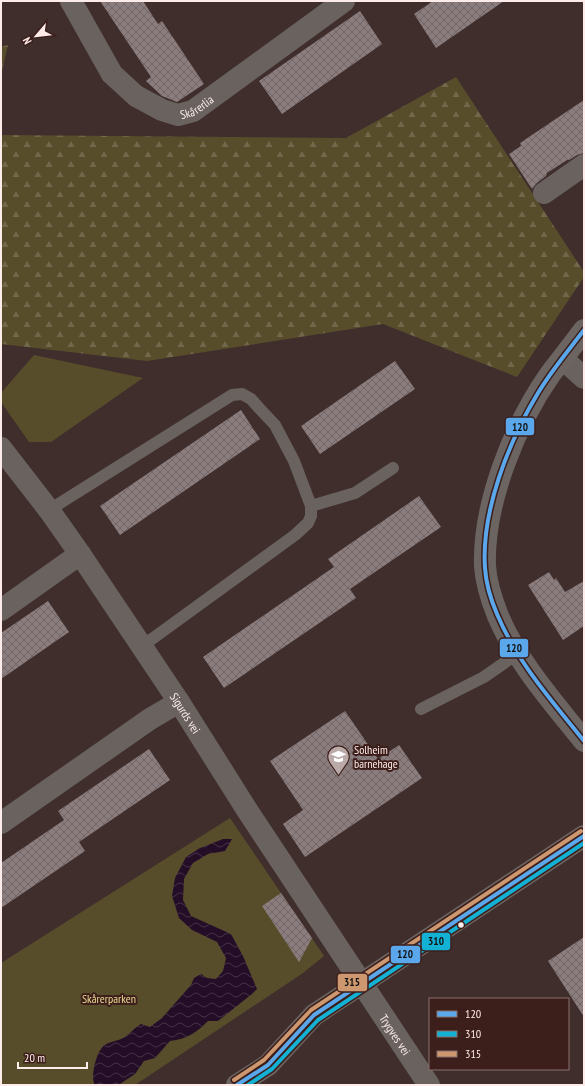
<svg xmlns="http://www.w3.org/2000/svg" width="585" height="1086" font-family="'PT Sans Narrow',sans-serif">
  <defs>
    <pattern id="forest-firs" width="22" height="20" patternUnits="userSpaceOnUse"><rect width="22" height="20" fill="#584d2b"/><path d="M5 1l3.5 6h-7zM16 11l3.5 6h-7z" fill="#71674a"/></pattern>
    <pattern id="water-waves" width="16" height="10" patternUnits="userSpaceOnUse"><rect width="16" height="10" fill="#240e27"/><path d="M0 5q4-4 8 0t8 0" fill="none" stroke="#453146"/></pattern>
    <pattern id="building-cross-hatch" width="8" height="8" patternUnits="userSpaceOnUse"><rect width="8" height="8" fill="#8b7c7e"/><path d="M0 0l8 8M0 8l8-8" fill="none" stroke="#726768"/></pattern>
  </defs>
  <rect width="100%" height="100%" fill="#3f2e2c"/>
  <path fill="url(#forest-firs)" d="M8 45 1 75V47Z
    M456 77 584 272V277L517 377 383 324 147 361 1 344V135L346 138Z"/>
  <path fill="#584d2b" d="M34 355 143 378 51 442H29L1 402V393Z
    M230 818 324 956 303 973 135 1085H1V963Z"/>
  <path fill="url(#water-waves)" d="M223 839H232L225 851 208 854 193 863 184 879 183 900 191 916 231 934 243 956 257 989 252 994 218 1021H208C196 1033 187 1039 170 1041L155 1058 144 1061 135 1074 120 1084 95 1085C90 1078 96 1055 101 1049 105 1042 114 1042 121 1039 128 1036 134 1028 141 1024L150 1027 162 1018 191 985 194 978 201 974 207 978 216 979 223 971 226 958 217 942 192 930 179 918 172 896 175 878 186 857 200 848Z"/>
  <path fill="url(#building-cross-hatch)" d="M100 1H143L158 24 162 21 204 84 177 102 162 96 146 81 151 77Z
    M433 1H504L436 48 414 14Z
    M360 11 382 44 282 114 259 81Z
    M584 100V153L577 155 569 160H567L547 173 546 176 537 183 532 189 509 154 521 146 520 143Z
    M395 361 415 389 320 454 301 426Z
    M241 410 260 439 120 535 100 506Z
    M419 496 441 527 350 589 356 598 224 688 203 657 334 567 328 559Z
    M549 572 554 580 556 578 565 592 584 581V626L563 640 528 585Z
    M48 601 69 632 1 679V633Z
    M345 711 378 759 399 745 422 778 305 857 283 824 303 810 270 761Z
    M149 749 170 780 79 842 85 851 1 908V863L64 820 58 811Z
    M281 893 312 938 299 962 262 906Z
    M584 937V1017L548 961Z"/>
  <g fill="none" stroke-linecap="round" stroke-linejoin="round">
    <path stroke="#69625e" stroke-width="12" d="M311 506 355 493 393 468
      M49 510 232 395 242 394 251 399 259 408 275 425 294 461 311 506V516L308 523 295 535 152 639 141 645
      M421 709 484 677 517 654"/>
    <g stroke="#69625e" stroke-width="22">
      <path id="s1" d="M71 1 112 74 136 96 162 110 178 115 193 111 344 1"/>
      <path d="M544 193 584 165"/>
      <path d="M563 359 584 378"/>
      <path id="s2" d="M1 448 49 510 80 554 179 702 247 810 429 1085"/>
      <path d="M1 610 80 554"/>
      <path d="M1 823 150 719 179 702"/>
    </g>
    <path stroke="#6b6460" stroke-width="22" d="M584 330C573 345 562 359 551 373 515 424 483 503 485 566 486 583 492 601 498 616 518 663 552 701 584 741
      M237 1085 268 1065 314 1015 584 836"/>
    <defs>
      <path id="bus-1" d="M584 330C568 351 551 371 538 393 509 441 481 511 485 568 486 584 491 600 497 614 517 662 552 701 584 741
        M237 1085 268 1065 314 1015 584 836"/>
      <path id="bus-2" d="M248 1085 272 1069 318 1020 584 843"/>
      <path id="bus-3" d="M234 1080 264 1060 311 1010 581 831"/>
    </defs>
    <use href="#bus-1" stroke="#3c1e1a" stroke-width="7"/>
    <use href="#bus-2" stroke="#3c1e1a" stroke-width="7"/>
    <use href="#bus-3" stroke="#3c1e1a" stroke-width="7"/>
    <use href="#bus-1" stroke="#5aa8eb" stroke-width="4"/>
    <use href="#bus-2" stroke="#13b2d5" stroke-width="4"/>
    <use href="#bus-3" stroke="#cd976f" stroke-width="4"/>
  </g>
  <defs>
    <symbol id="school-pin" viewBox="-11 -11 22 30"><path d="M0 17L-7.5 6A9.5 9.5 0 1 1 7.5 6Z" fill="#baaaa8" stroke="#3c1e1a"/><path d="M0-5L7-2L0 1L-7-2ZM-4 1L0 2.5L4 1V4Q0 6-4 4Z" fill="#fff"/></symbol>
  </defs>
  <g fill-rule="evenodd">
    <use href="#school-pin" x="326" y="744" width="25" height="34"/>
  </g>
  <circle fill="#fdecea" stroke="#3c1e1a" stroke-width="1.5" cx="461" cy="925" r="3.5"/>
  <g text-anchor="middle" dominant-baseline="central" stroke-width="4" stroke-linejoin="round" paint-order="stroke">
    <g font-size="12" fill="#fdecea" stroke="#3c1e1a">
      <text stroke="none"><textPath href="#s1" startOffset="183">Skårerlia</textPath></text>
      <text stroke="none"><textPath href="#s2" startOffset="323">Sigurds vei</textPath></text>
      <text stroke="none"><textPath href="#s2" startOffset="707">Trygves vei</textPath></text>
    </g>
    <g font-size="12" fill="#fdecea" stroke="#3c1e1a" text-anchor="start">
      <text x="354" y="749">Solheim<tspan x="354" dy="14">barnehage</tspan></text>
    </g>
    <g font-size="12" fill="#ebda94" stroke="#3c1e1a">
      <text x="109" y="998">Skårerparken</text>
    </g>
  </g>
  <g stroke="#3c1e1a" stroke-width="1.5">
    <rect x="505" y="417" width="30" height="19" rx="4" fill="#5aa8eb"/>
    <rect x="499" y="638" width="30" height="20" rx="4" fill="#5aa8eb"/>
    <rect x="421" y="932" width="30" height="19" rx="4" fill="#13b2d5"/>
    <rect x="390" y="945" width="31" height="19" rx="4" fill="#5aa8eb"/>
    <rect x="337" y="973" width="31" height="19" rx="4" fill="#cd976f"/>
  </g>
  <g font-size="11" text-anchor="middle" font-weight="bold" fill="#111">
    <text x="520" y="431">120</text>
    <text x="514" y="652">120</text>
    <text x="436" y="945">310</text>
    <text x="405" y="958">120</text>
    <text x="352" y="986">315</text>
  </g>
  <rect width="585" height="1086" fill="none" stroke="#fdecea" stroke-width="4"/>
  <rect x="429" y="998" width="140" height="72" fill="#3c1e1a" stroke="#89706d"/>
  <rect x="437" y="1011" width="20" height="6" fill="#5aa8eb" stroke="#89706d"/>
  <text x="465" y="1018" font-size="12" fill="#fdecea">120</text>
  <rect x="437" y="1031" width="20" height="6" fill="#13b2d5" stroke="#89706d"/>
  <text x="465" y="1038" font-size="12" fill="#fdecea">310</text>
  <rect x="437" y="1051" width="20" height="6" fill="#cd976f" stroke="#89706d"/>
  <text x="465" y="1058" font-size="12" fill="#fdecea">315</text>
  <g transform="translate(36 36) rotate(242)" stroke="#3c1e1a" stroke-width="3" paint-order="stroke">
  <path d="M0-3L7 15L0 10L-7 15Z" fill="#fdecea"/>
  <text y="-6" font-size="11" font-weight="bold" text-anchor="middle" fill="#fdecea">N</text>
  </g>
  <path d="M18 1062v6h69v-6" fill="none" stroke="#fdecea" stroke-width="2"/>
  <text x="24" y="1062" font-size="12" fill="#fdecea" stroke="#3c1e1a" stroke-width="3" paint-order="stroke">20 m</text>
</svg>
